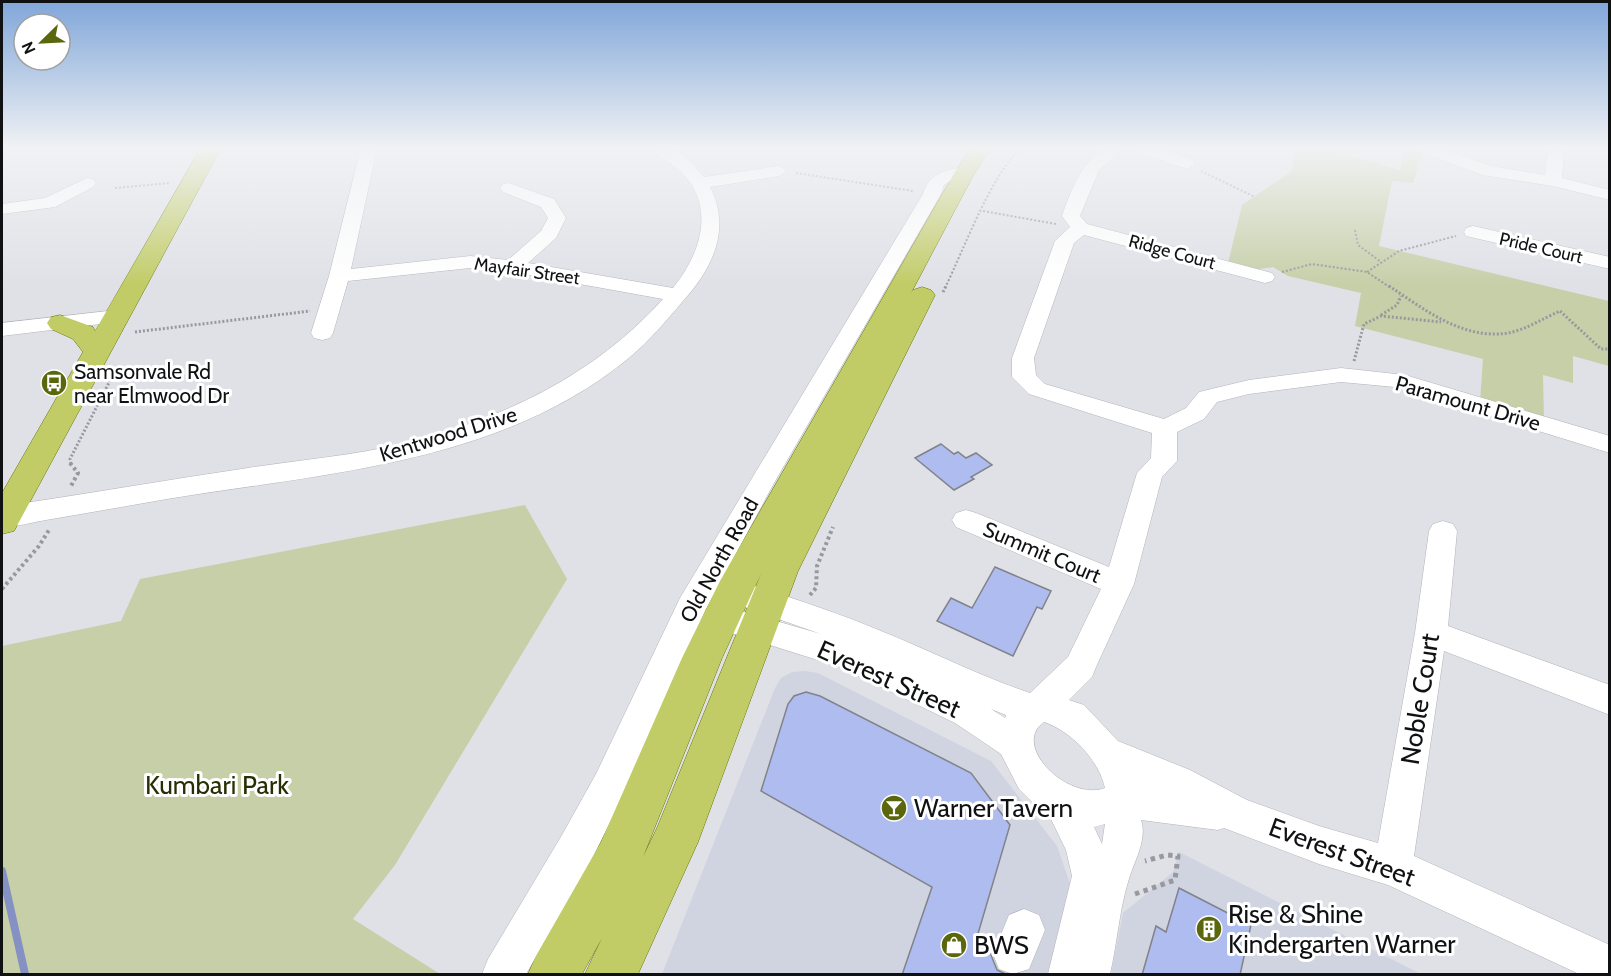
<svg xmlns="http://www.w3.org/2000/svg" width="1611" height="976" font-family="Cabin,sans-serif">
  <rect width="100%" height="100%" fill="#dfe1e7"/>
  <path fill="#d0d4e1" d="M805 671 818 673 991 761 1057 846 1075 898 1058 974H662L775 688 781 678 792 672Z
    M1179 852 1421 974H1111L1123 913 1173 872Z"/>
  <path fill="#c6cfa8" d="M1294 148H1323L1400 170 1405 148H1416L1423 152 1413 183 1392 181 1379 246 1609 301V366L1573 356V383L1543 375 1544 420 1480 402 1483 359 1355 326 1361 293 1288 276 1273 267 1251 270 1228 263 1242 205 1292 171Z
    M525 505 567 579 395 865 353 919 440 974H2V646L121 621 140 579Z"/>
  <g fill="none" stroke-linecap="round" stroke-linejoin="round">
    <path stroke="#8491c2" stroke-width="8" d="M2 871 25 974"/>
  </g>
  <path fill="#aebcef" stroke="#818388" stroke-width="1.5" d="M941 444 954 454 958 452 966 458 976 453 992 465 971 477 974 479 954 490 915 458Z
    M995 567 1051 591 1042 609 1037 607 1013 656 937 621 951 598 972 608Z
    M806 692 820 696 971 773 1010 825 977 937 994 945 991 955 997 970 1008 975H902L932 887 761 791 788 704 794 696Z
    M1179 888 1251 925 1240 975H1142L1156 926 1166 932Z"/>
  <g fill="none" stroke-linecap="round" stroke-linejoin="round">
    <defs>
      <path id="minor" d="M361 148H377L351 269 470 256 508 260 541 231 548 218 541 207 503 192 500 188 503 184 509 183 554 199 566 218 556 238 528 263 673 288C699 256 716 210 684 175 675 164 661 159 652 148H672L689 160 704 177 779 166 787 171 779 176 710 187C732 229 712 269 683 301 666 321 650 340 630 357 501 464 325 473 167 499 127 506 87 513 46 520 33 522 15 528 2 525V507L5 506C86 494 167 480 248 468 299 460 351 456 401 444 501 420 594 376 663 299L513 272 470 268 348 281 333 333 330 338 322 340 314 338 311 333 329 276Z
        M1105 148H1125L1099 170 1080 216 1087 224 1272 273 1275 277 1272 281 1265 283 1084 235 1074 243 1034 358 1036 375 1045 384 1164 419 1186 408 1199 392 1249 380 1341 368 1405 375 1610 436V453L1395 387 1341 382 1249 394 1217 402 1204 419 1177 432V461L1162 477 1134 584 1096 667 1092 677 1069 700 1084 705 1118 741 1190 770 1247 800 1319 826 1378 843 1415 633 1429 531 1433 524 1443 521 1453 524 1457 531 1448 626 1610 685V715L1444 651 1414 856 1610 945V974H1579L1388 885 1319 864 1224 828 1218 830 1141 820C1148 840 1133 863 1128 882 1119 912 1117 944 1110 974H1048L1072 876 1066 850 1048 813 1037 807 1019 789 1001 754 955 723 840 667 709 626 704 617 709 608 720 605 821 634 722 599 718 591 722 583 733 579C783 595 833 611 881 631 931 651 979 676 1030 693L1068 657 1101 589 956 527 952 520 956 513 966 510 976 513 1109 567 1137 473 1151 458 1152 433 1029 394 1012 377V358L1055 241 1070 227 1062 216C1071 191 1080 163 1105 148ZM991 709 1006 715 1005 718ZM1044 722C1071 731 1099 760 1105 788 1068 802 1010 745 1044 722ZM1105 824 1102 844 1094 827Z
        M1132 148H1157L1193 160 1195 164 1187 169 1134 151Z
        M1416 148H1440L1491 166 1545 175 1548 148H1564L1562 178 1610 190V200L1553 186 1482 175 1418 151Z
        M965 167 973 172 971 176 953 179 944 185 941 194 774 483 706 609 622 798 590 863 526 974H482L488 959 562 835 596 774 680 598 923 194C929 173 946 170 965 167Z
        M87 178 93 179 96 183 93 187 55 207 2 214V204L45 198Z
        M1473 226 1610 257V269L1466 236 1464 232 1466 228Z
        M117 310 125 311 128 316 125 321 2 336V323Z
        M1024 909 1039 915 1045 930 1029 969 1013 974 999 969 993 954 1009 915Z"/>
      <path id="major" d="M201 148H221L19 522 14 531 2 534V493L83 352 73 339 51 329 47 323 51 317 60 315 93 327 95 331Z
        M971 148H991L975 172 911 293 913 290 922 287 931 290 935 295 798 571 698 842 638 974H585L602 938 582 974H528L536 956 601 842 682 658 720 581 955 172ZM761 574 657 828 643 857 722 658Z"/>
    </defs>
    <use href="#minor" stroke="#b3b4ba" stroke-width="1"/>
    <use href="#major" stroke="#687407" stroke-width="1"/>
    <path stroke="#98999e" stroke-width="2" stroke-dasharray="2 2" stroke-linecap="butt" d="M1201 171 1255 197
      M796 173 913 191
      M115 188 170 183
      M983 211 1056 224
      M1355 230 1358 245 1381 262
      M1282 272 1312 264 1367 272 1391 288
      M1367 272 1399 251 1456 236
      M945 288C964 249 991 175 1021 148"/>
    <path stroke="#98999e" stroke-width="3" stroke-dasharray="2 2" stroke-linecap="butt" d="M1389 286C1424 309 1462 340 1508 333 1525 330 1544 318 1560 311L1601 349H1610
      M943 292 946 286
      M1381 315 1397 305 1401 296
      M135 332 310 311
      M1354 361 1364 324 1381 316 1441 322
      M71 464 70 459 118 365"/>
    <path stroke="#98999e" stroke-width="4" stroke-dasharray="3 3" stroke-linecap="butt" d="M70 463 78 473 71 486
      M2 589 39 546 49 530
      M810 595 816 588 817 566 833 527"/>
    <path stroke="#98999e" stroke-width="5" stroke-dasharray="4.5 4.5" stroke-linecap="butt" d="M1135 894 1175 880 1178 856 1167 855 1145 861"/>
    <use href="#minor" fill="#fff" fill-rule="evenodd"/>
    <use href="#major" fill="#c1cc66" fill-rule="evenodd"/>
  </g>
  <linearGradient id="sky" x2="0" y2="1"><stop stop-color="#80a6d9"/><stop offset="0.52" stop-color="#f1f2f4"/><stop offset="1" stop-color="#f1f2f4" stop-opacity="0"/></linearGradient>
  <rect width="1611" height="285" fill="url(#sky)"/>
  <defs>
    <symbol id="bus-disc" viewBox="-11 -11 22 22"><circle r="9.5" fill="#5b670d" stroke="#fff"/><path d="M-5-6H5V4H4V6H2V4H-2V6H-4V4H-5ZM-3.5-4V0h7V-4ZM-3.5 1.2v1.5H-2V1.2ZM2 1.2v1.5H3.5V1.2Z" fill="#fff"/></symbol>
    <symbol id="bar-disc" viewBox="-11 -11 22 22"><circle r="9.5" fill="#5b670d" stroke="#fff"/><path d="M-6-5H6L.8 .8V4.5H3.5V6h-7V4.5H-.8V.8Z" fill="#fff"/></symbol>
    <symbol id="building-disc" viewBox="-11 -11 22 22"><circle r="9.5" fill="#5b670d" stroke="#fff"/><path d="M-4-6H4V6H1V3H-1V6H-4ZM-2.5-4.3h1.7v1.8h-1.7ZM.8-4.3h1.7v1.8H.8ZM-2.5-1h1.7V.8h-1.7ZM.8-1h1.7V.8H.8Z" fill="#fff"/></symbol>
    <symbol id="shop-disc" viewBox="-11 -11 22 22"><circle r="9.5" fill="#5b670d" stroke="#fff"/><path d="M-5-2.5h2.3a2.7 3.5 0 0 1 5.4 0H5L5.5 6h-11ZM-1.5-2.5h3a1.5 2.3 0 0 0-3 0Z" fill="#fff"/></symbol>
  </defs>
  <g fill-rule="evenodd">
    <use href="#bus-disc" x="39" y="368" width="30" height="30"/>
    <use href="#bar-disc" x="879" y="793" width="30" height="30"/>
    <use href="#building-disc" x="1194" y="914" width="30" height="30"/>
    <use href="#shop-disc" x="939" y="930" width="30" height="30"/>
  </g>
  <g text-anchor="middle" dominant-baseline="central" stroke-width="6" stroke-linejoin="round" paint-order="stroke">
    <g font-size="18" fill="#101113" stroke="#fff">
      <text transform="translate(1541 248) rotate(13)">Pride Court</text>
      <text transform="translate(1172 252) rotate(15)">Ridge Court</text>
      <text transform="translate(527 271) rotate(8)">Mayfair Street</text>
    </g>
    <g font-size="21" fill="#101113" stroke="#fff" text-anchor="start">
      <text x="74" y="371">Samsonvale Rd<tspan x="74" dy="24">near Elmwood Dr</tspan></text>
    </g>
    <g font-size="21" fill="#101113" stroke="#fff">
      <text transform="translate(1468 403) rotate(16)">Paramount Drive</text>
      <text transform="translate(448 434) rotate(-17)">Kentwood Drive</text>
      <text transform="translate(1042 552) rotate(23)">Summit Court</text>
      <text transform="translate(719 560) rotate(-61)">Old North Road</text>
    </g>
    <g font-size="26" fill="#101113" stroke="#fff">
      <text transform="translate(889 679) rotate(24)">Everest Street</text>
      <text transform="translate(1420 699) rotate(-81)">Noble Court</text>
      <text transform="translate(1342 852) rotate(20)">Everest Street</text>
    </g>
    <g font-size="26" fill="#282f03" stroke="#fff">
      <text x="217" y="785">Kumbari Park</text>
    </g>
    <g font-size="26" fill="#101113" stroke="#fff" text-anchor="start">
      <text x="914" y="808">Warner Tavern</text>
      <text x="1228" y="914">Rise &amp; Shine<tspan x="1228" dy="30">Kindergarten Warner</tspan></text>
      <text x="974" y="945">BWS</text>
    </g>
  </g>
  <rect width="1611" height="976" fill="none" stroke="#101113" stroke-width="6"/>
  <g transform="translate(42 42) rotate(246)"><circle r="28" fill="#ffffff" stroke="#9fa0a1" stroke-width="1.5"/>
  <path d="M0-4.5L10 22L0 15L-10 22Z" fill="#5b670d"/>
  <text y="-9" font-size="16" font-weight="bold" text-anchor="middle" fill="#101113">N</text>
  </g>
</svg>
